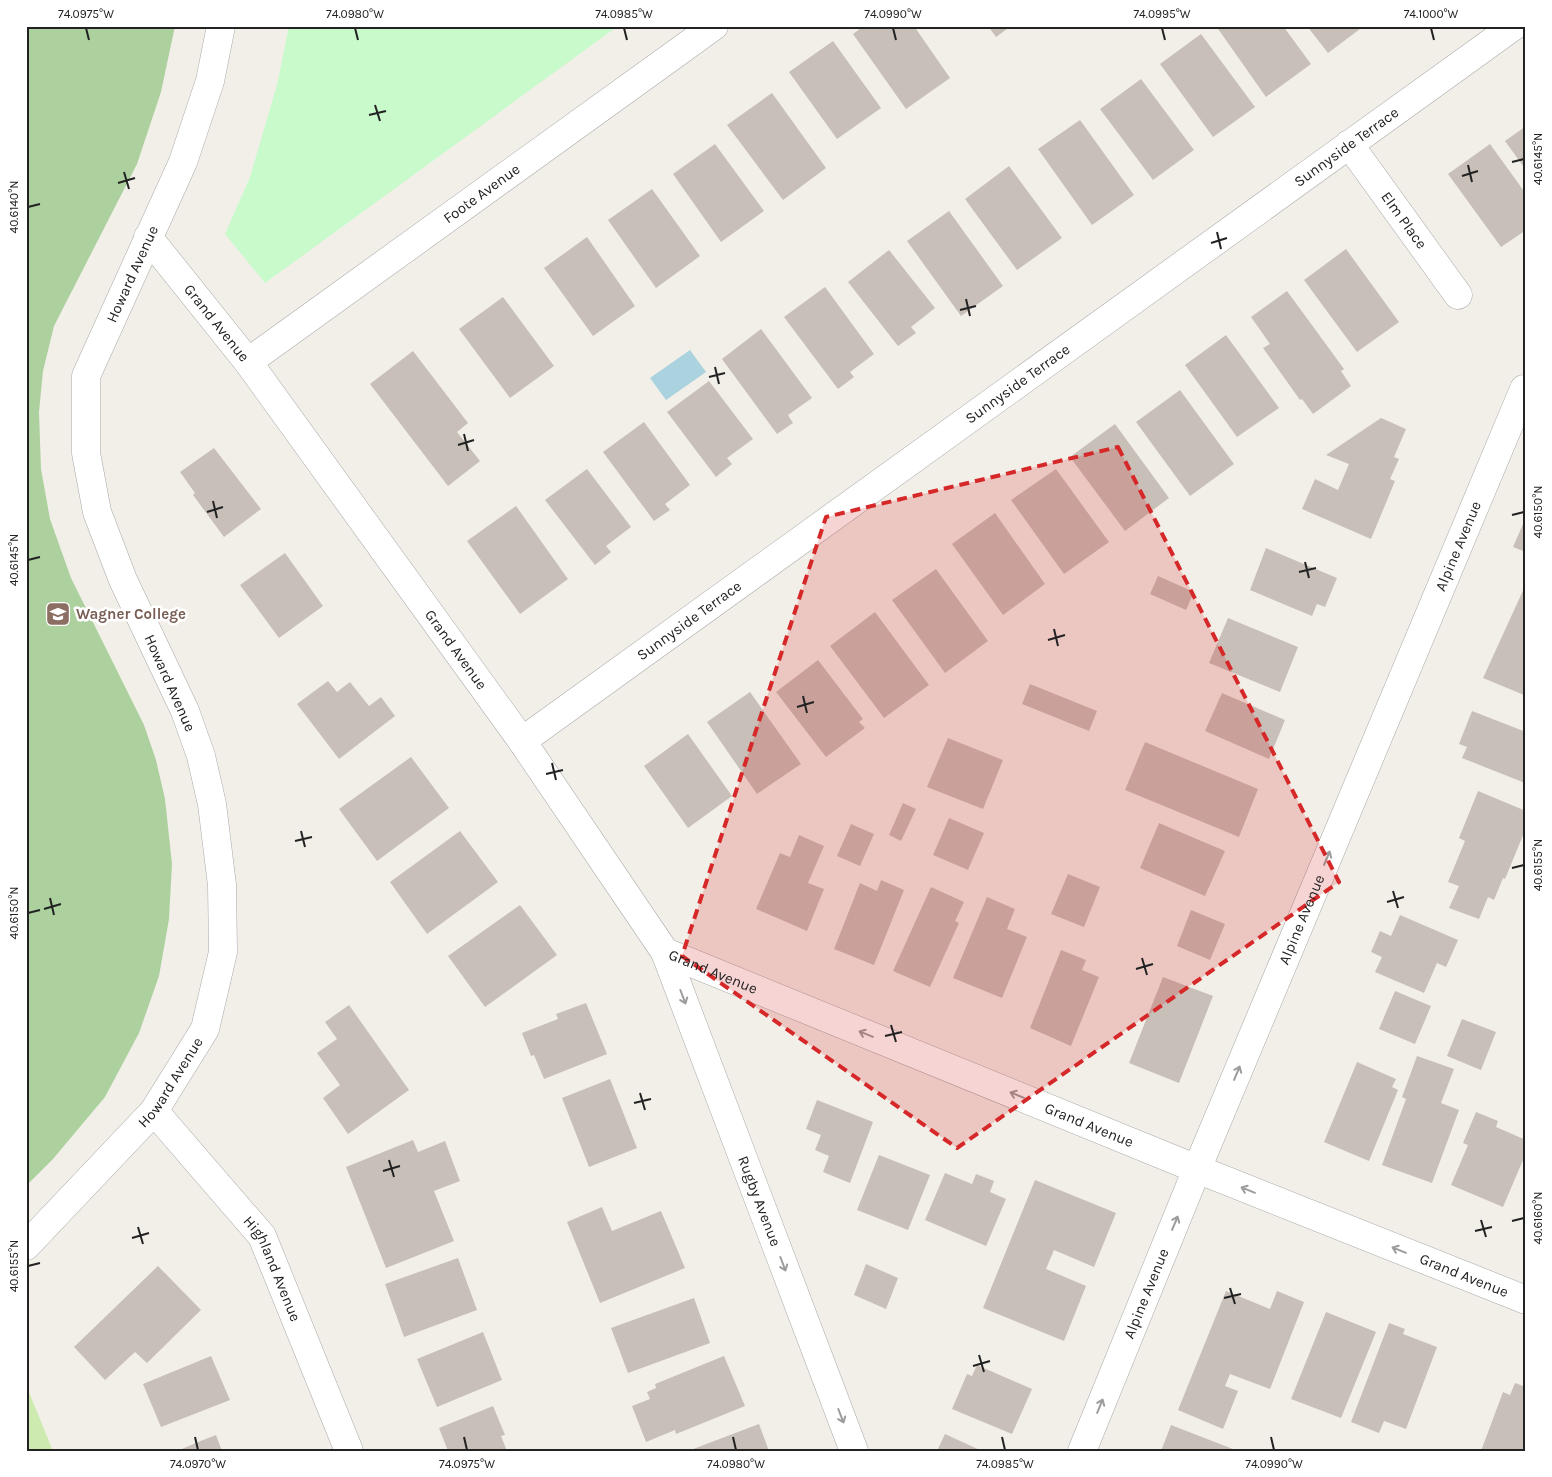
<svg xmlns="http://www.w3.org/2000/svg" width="1552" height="1477" font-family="Karla,sans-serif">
  <rect width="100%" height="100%" fill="#f2efe9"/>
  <path fill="#cdebb0" d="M26 1385 53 1451H26Z"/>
  <path fill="#add19e" d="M26 26H175L161 92 137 164 54 326 43 371 39 412 41 469 50 519 71 578 144 725 156 760 165 799 172 864 169 919 159 976 139 1033 105 1097 53 1159 26 1186Z"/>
  <path fill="#c8facc" d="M289 26H618L265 283 225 234 250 177 277 85Z"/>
  <path fill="#aad3df" d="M690 350 706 372 666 400 650 378Z"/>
  <path fill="#c7bfb8" d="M864 26H914L950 78 906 109 853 34Z
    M988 26H1011L996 37Z
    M1216 26H1283L1311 64 1266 97Z
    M1307 26H1364L1328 53Z
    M1201 34 1255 107 1213 137 1160 64Z
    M833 41 881 108 837 139 789 72Z
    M1141 79 1194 150 1153 180 1100 109Z
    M772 93 826 168 783 200 727 125Z
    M1080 120 1134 195 1092 225 1038 149Z
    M1526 126V170L1505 141Z
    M715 144 764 211 721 242 673 174Z
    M1490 144 1526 194V230L1501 247 1448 174Z
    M1009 166 1062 238 1017 270 965 199Z
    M652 189 700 256 656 288 608 220Z
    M949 211 1003 286 961 316 907 241Z
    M587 237 635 306 593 336 544 268Z
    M1346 249 1399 322 1357 352 1304 280Z
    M889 250 935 308 911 327 916 333 898 346 848 282Z
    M825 287 874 354 850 372 854 377 838 389 784 317Z
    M1287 291 1344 369 1341 371 1351 386 1313 414 1302 399 1300 400 1263 348 1270 344 1251 317Z
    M503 297 554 366 510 398 459 329Z
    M761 329 812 398 788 415 793 423 777 434 722 359Z
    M1226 335 1279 408 1237 437 1185 365Z
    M413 351 468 423 457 432 480 461 448 486 370 384Z
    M709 381 753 439 727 458 732 464 716 477 667 412Z
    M1180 390 1234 464 1190 496 1136 422Z
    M1381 418 1406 429 1394 457 1399 459 1390 479 1395 481 1371 539 1302 509 1315 479 1338 490 1349 464 1326 455Z
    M644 422 690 485 665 504 670 510 654 521 603 452Z
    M1115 424 1169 498 1125 531 1070 457Z
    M214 448 261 509 224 537 193 495 195 493 180 472Z
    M587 469 631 527 606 546 611 552 595 565 545 500Z
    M1056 469 1109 542 1064 574 1011 500Z
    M516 506 568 579 520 614 467 541Z
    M995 513 1045 584 1003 615 952 544Z
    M1526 517V552L1513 547Z
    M1266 548 1337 578 1325 607 1317 604 1312 616 1250 590Z
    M285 553 323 606 279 638 240 585Z
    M936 569 988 641 945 673 892 600Z
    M1158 576 1194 592 1186 610 1150 594Z
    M1526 584V690L1524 695 1483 678Z
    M875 612 929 685 884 718 830 646Z
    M1228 618 1298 647 1280 692 1209 663Z
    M818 660 863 719 859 722 865 728 826 757 776 692Z
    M328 681 337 692 350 682 369 706 381 697 395 716 339 759 297 704Z
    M1030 684 1097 711 1089 731 1022 704Z
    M750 692 801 764 757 794 707 722Z
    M1222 693 1285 720 1269 759 1205 731Z
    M1472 711 1526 732 1525 783 1462 758 1467 747 1459 744Z
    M688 734 732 796 688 828 644 766Z
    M948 738 1003 760 983 809 927 787Z
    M1145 742 1258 789 1239 837 1125 790Z
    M411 757 449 808 377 861 339 809Z
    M1478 791 1526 811V828L1505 879 1503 878 1494 900 1488 897 1479 919 1449 908 1459 886 1448 882 1465 841 1459 838Z
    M903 803 916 809 901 841 889 835Z
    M949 818 984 833 968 870 933 855Z
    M1159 823 1225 851 1205 896 1140 868Z
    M851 824 874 834 860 866 837 856Z
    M460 831 498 882 427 934 390 882Z
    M799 835 824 846 808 883 824 889 807 931 756 909 780 853 790 857Z
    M1068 874 1100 887 1084 927 1051 914Z
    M881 880 904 890 874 965 834 949 860 883 877 891Z
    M931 887 964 902 955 921 959 923 930 987 893 971Z
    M987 897 1015 909 1007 929 1027 937 1002 998 953 978Z
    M520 905 557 955 485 1007 448 956Z
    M1191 910 1225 924 1210 960 1177 946Z
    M1400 915 1458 940 1446 967 1437 963 1424 993 1375 972 1382 957 1371 952 1380 931 1391 936Z
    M1061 950 1086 960 1082 970 1099 977 1071 1046 1030 1028Z
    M1163 977 1213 996 1179 1083 1129 1063Z
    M1395 991 1431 1006 1415 1044 1379 1029Z
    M586 1003 607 1054 544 1079 534 1055 531 1056 522 1033 558 1019 556 1014Z
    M349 1005 409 1090 348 1134 323 1098 340 1085 317 1053 337 1039 325 1022Z
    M1462 1019 1496 1032 1481 1070 1447 1056Z
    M1417 1056 1454 1069 1441 1103 1459 1110 1432 1183 1382 1165 1406 1099 1402 1097Z
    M1357 1062 1396 1079 1392 1087 1398 1090 1369 1161 1324 1142Z
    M610 1079 637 1148 589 1167 562 1098Z
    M817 1100 873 1122 850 1183 823 1172 829 1156 815 1150 821 1135 806 1129Z
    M1476 1112 1498 1121 1496 1127 1526 1140V1153L1503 1207 1451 1185 1468 1145 1463 1143Z
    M413 1140 418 1152 445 1141 460 1181 434 1191 454 1241 386 1268 346 1167Z
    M879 1155 930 1175 908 1230 857 1210Z
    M945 1173 972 1184 976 1174 994 1181 990 1192 1006 1199 986 1246 925 1220Z
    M1035 1180 1116 1213 1094 1267 1054 1250 1046 1269 1086 1286 1064 1341 983 1308Z
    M602 1207 612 1231 661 1211 685 1268 600 1303 567 1222Z
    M458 1258 477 1310 404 1337 385 1284Z
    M866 1264 898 1278 886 1309 854 1295Z
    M158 1266 201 1310 147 1363 135 1352 105 1380 74 1347Z
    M1226 1291 1270 1309 1277 1291 1304 1302 1270 1389 1230 1374 1225 1386 1238 1391 1223 1429 1178 1410Z
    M694 1298 710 1343 628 1373 611 1328Z
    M1326 1312 1376 1332 1341 1418 1291 1399Z
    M1389 1323 1405 1329 1403 1334 1437 1347 1406 1429 1384 1421 1379 1433 1351 1422Z
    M483 1332 502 1380 437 1407 417 1359Z
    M211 1356 230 1400 161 1427 143 1384Z
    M724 1356 745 1406 676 1434 675 1430 646 1442 632 1406 650 1399 647 1392 656 1388 655 1384Z
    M977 1365 1032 1389 1012 1434 952 1409 967 1374 972 1376Z
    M1515 1383 1526 1387V1451H1481L1503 1392 1510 1395Z
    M493 1406 505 1435 501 1436 507 1451H448L439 1428Z
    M759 1424 769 1451H688Z
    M1171 1425 1238 1451H1161Z
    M945 1434 982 1451H937Z
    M216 1435 222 1451H177L203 1440Z"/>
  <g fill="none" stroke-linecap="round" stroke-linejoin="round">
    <defs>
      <g id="minor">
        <path id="s1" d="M1349 144 1458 295"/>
        <path id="s2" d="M148 237 248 362 522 741 665 952 854 1451"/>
        <path id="s3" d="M248 362 714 26"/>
        <path id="s4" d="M522 741 1514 26"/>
        <path id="s5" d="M665 952 1197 1169 1526 1300"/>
        <path id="s6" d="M154 1111 262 1236 349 1451"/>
        <path id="s7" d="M26 1246 154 1111 205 1029 223 952 222 885 212 804 201 756 185 711 123 580 97 512 86 453V376L183 162 210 81 221 26"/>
        <path id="s8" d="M1082 1451 1197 1169 1524 389H1526"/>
      </g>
    </defs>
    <use href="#minor" stroke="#a9a9a9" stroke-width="29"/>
    <use href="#minor" stroke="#fff" stroke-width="28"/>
  </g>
  <defs><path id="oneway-shaft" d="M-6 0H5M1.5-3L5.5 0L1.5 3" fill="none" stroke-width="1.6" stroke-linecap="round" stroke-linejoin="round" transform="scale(1.25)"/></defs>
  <g stroke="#9c9c9c">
    <use href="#oneway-shaft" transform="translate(1327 858) rotate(-67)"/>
    <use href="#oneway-shaft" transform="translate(683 997) rotate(69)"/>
    <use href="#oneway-shaft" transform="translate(866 1034) rotate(-158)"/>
    <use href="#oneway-shaft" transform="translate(1237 1073) rotate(-67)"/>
    <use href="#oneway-shaft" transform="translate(1017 1095) rotate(-158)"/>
    <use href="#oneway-shaft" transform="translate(1248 1190) rotate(-158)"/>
    <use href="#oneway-shaft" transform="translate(1175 1223) rotate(-67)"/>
    <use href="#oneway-shaft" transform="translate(1399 1250) rotate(-158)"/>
    <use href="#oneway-shaft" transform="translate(783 1264) rotate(69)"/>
    <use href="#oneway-shaft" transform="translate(1100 1406) rotate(-68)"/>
    <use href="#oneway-shaft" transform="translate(841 1416) rotate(69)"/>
  </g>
  <path fill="#d62828" fill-opacity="0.2" stroke="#d62828" stroke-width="4" stroke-dasharray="10 6" stroke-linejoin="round" d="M1118 447 1339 882 957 1148 682 956 826 517Z"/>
  <path fill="none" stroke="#222" stroke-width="2" d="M86 28 89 40M355 28 358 40M624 28 627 40M893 28 896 40M1162 28 1165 40M1431 28 1434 40M375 105 380 121M369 115 386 111M1512 162 1524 159M1468 165 1472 182M124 172 129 189M1462 176 1478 171M118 183 135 178M28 207 40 204M1217 232 1221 249M1211 243 1227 238M966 299 970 316M960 310 976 306M715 367 719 384M709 377 725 373M464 434 468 451M458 445 474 440M213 501 217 518M207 512 223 507M1512 515 1524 512M28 560 40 557M1305 562 1309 578M1299 572 1316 568M1054 629 1058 646M1048 640 1065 635M803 696 807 713M797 707 814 702M552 763 556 780M546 774 563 770M301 831 305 847M295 841 312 837M1512 868 1524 865M1393 891 1398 908M50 898 54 915M1387 902 1404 897M44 909 61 904M28 913 40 910M1142 958 1147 975M1136 969 1153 964M891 1025 896 1042M885 1036 902 1032M640 1093 645 1110M634 1103 651 1099M389 1160 394 1177M383 1171 400 1166M1481 1220 1486 1237M1512 1221 1524 1218M138 1227 143 1244M1475 1231 1492 1227M132 1238 149 1233M28 1266 40 1263M1230 1288 1235 1304M1224 1298 1241 1294M979 1355 984 1372M973 1366 990 1361M195 1437 198 1450M464 1437 467 1450M733 1437 736 1450M1002 1437 1005 1450M1271 1437 1274 1450"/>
  <defs>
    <symbol id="university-square" viewBox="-11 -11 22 22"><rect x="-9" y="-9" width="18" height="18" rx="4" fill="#8d6e63" stroke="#fff"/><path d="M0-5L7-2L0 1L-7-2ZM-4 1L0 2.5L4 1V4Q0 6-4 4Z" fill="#fff"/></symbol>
  </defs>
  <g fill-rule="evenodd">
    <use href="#university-square" x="44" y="600" width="28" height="28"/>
  </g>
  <g text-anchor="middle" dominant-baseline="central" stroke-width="5" stroke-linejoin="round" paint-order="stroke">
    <g font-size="15" fill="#222" stroke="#fff">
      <text stroke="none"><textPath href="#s4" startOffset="1016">Sunnyside Terrace</textPath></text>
      <text stroke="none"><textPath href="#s3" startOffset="288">Foote Avenue</textPath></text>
      <text stroke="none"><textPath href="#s1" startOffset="94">Elm Place</textPath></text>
      <text stroke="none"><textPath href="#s7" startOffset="1074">Howard Avenue</textPath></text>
      <text stroke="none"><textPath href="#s2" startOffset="110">Grand Avenue</textPath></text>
      <text stroke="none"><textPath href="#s4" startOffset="611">Sunnyside Terrace</textPath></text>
      <text stroke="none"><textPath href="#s8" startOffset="980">Alpine Avenue</textPath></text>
      <text stroke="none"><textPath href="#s4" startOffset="206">Sunnyside Terrace</textPath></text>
      <text stroke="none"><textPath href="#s2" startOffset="515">Grand Avenue</textPath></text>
      <text transform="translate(170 683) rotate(66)">Howard Avenue</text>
      <text stroke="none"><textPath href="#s8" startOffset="575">Alpine Avenue</textPath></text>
      <text stroke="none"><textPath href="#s5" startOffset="52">Grand Avenue</textPath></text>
      <text stroke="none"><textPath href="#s7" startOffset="219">Howard Avenue</textPath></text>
      <text stroke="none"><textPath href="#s5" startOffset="458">Grand Avenue</textPath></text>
      <text stroke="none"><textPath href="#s2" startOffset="1149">Rugby Avenue</textPath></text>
      <text stroke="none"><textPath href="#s6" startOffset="199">Highland Avenue</textPath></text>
      <text stroke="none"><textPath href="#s5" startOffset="862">Grand Avenue</textPath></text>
      <text stroke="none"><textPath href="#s8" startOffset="170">Alpine Avenue</textPath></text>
    </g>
    <g font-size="15" font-weight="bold" fill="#785e54" stroke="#fff" text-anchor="start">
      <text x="76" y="614">Wagner College</text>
    </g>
  </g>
  <rect width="1552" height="1477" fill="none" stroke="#ffffff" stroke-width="55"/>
  <rect x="28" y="28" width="1496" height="1422" fill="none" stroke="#222" stroke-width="2"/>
  <g font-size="12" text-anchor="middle" fill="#222">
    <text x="86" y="18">74.0975°W</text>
    <text x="355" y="18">74.0980°W</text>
    <text x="624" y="18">74.0985°W</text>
    <text x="893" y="18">74.0990°W</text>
    <text x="1162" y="18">74.0995°W</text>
    <text x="1431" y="18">74.1000°W</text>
    <text transform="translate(1538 159) rotate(-90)" y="4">40.6145°N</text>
    <text transform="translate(14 207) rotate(-90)" y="4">40.6140°N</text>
    <text transform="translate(1538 512) rotate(-90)" y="4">40.6150°N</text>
    <text transform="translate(14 560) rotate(-90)" y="4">40.6145°N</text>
    <text transform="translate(1538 865) rotate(-90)" y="4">40.6155°N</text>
    <text transform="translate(14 913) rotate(-90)" y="4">40.6150°N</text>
    <text transform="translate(1538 1218) rotate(-90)" y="4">40.6160°N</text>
    <text transform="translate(14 1266) rotate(-90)" y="4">40.6155°N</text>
    <text x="198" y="1468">74.0970°W</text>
    <text x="467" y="1468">74.0975°W</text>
    <text x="736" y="1468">74.0980°W</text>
    <text x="1005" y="1468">74.0985°W</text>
    <text x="1274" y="1468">74.0990°W</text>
  </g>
</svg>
